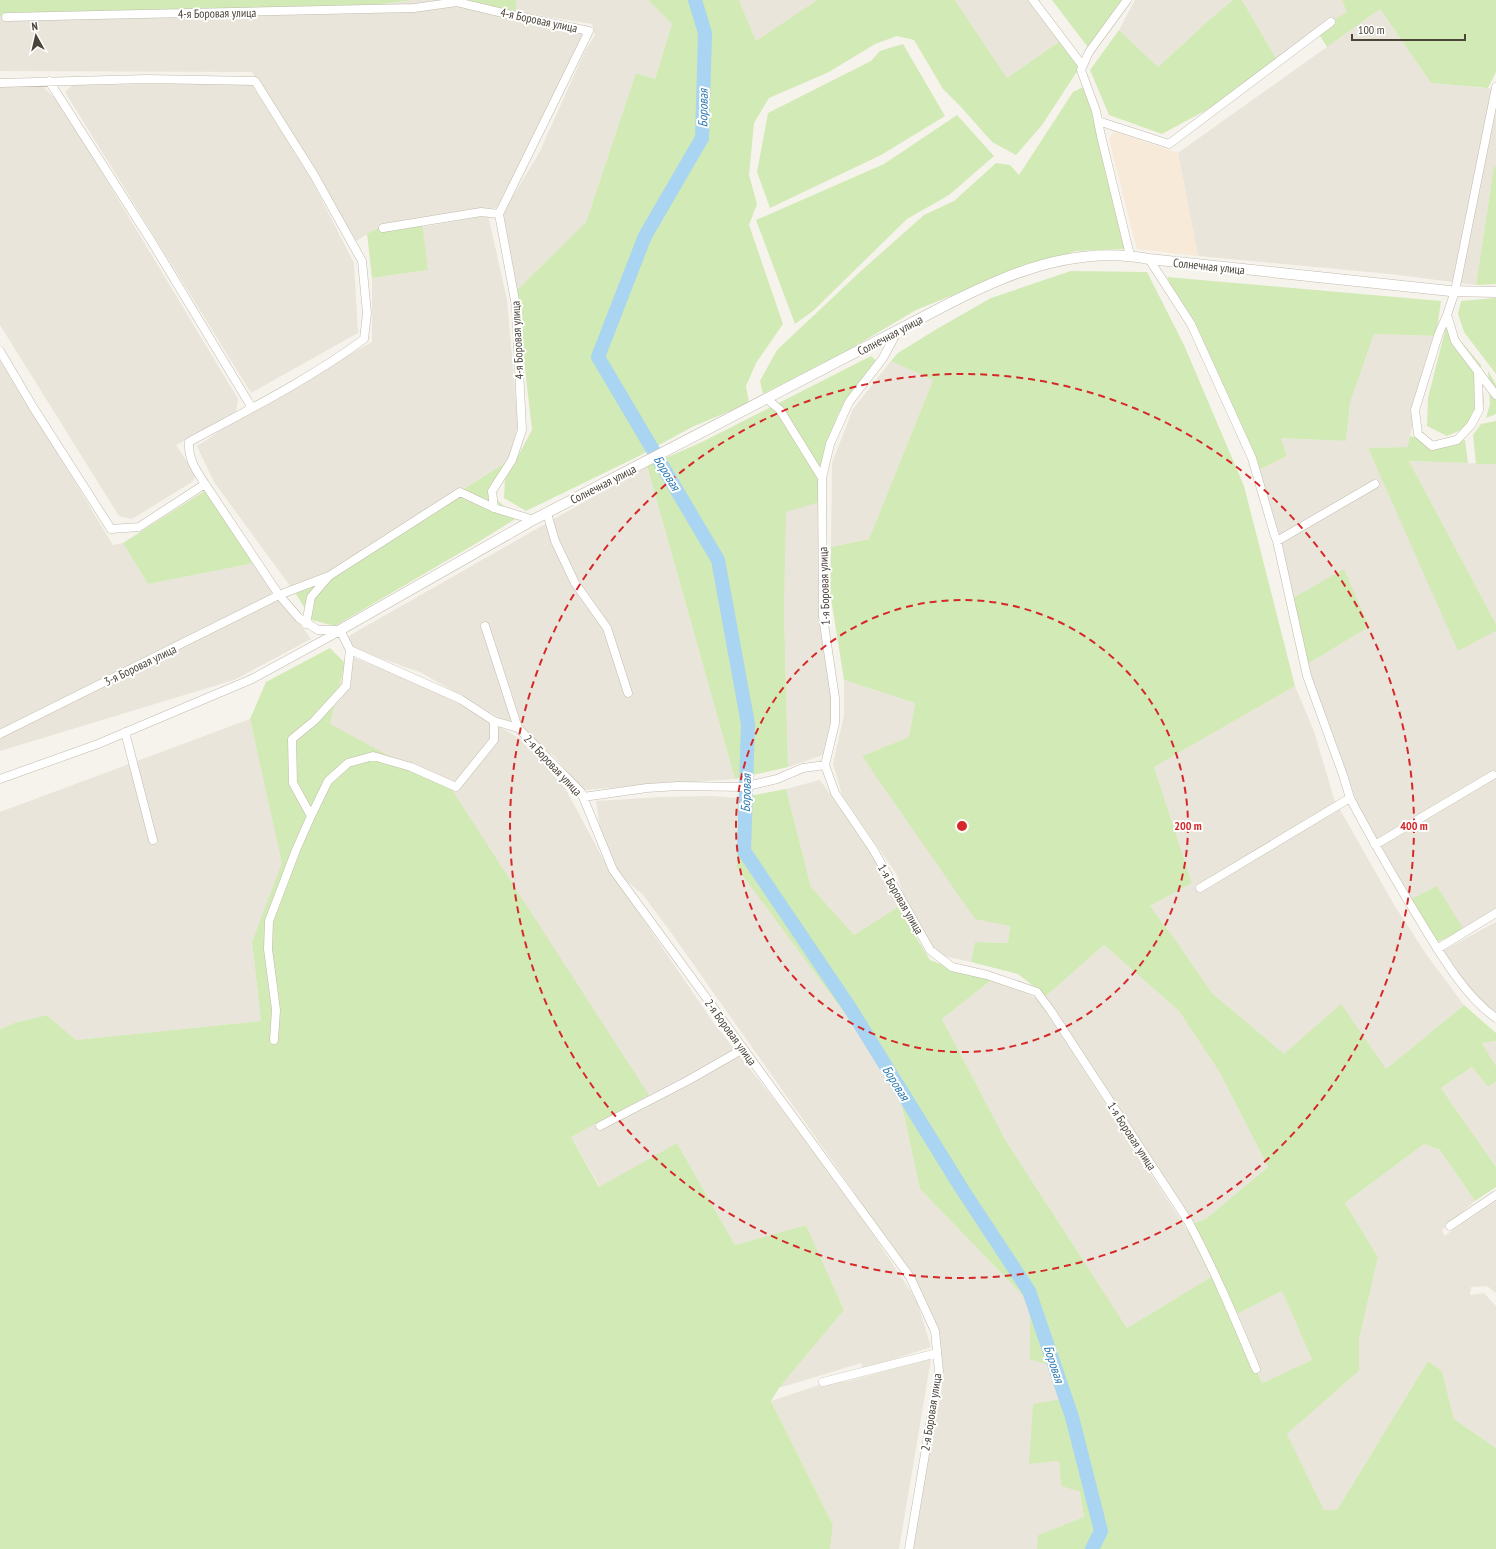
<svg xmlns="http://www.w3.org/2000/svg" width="1496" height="1549" font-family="'PT Sans Narrow',sans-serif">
  <rect width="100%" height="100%" fill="#f6f3ec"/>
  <path fill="#eae5da" d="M412 0H468L514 16 579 29 585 35 534 145 498 207 422 222 380 227 356 241 252 72 0 71V16L375 5Z
    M516 0H648L672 24 655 79 636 73 586 222 516 291 501 216 539 153 585 51 595 35 592 24 516 12Z
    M739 0H817L756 41Z
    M955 0H1034L1063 39 1007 78Z
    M1135 0H1233L1208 21 1158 67 1119 30Z
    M1242 0H1342L1348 12 1276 58Z
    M1380 9 1431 83 1496 89V167L1494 166 1476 285 1390 274 1198 256 1178 153Z
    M251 83 311 179 354 263 358 333 251 393 65 92 73 85Z
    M0 84H40L61 104 238 399 236 413 176 445 196 475 192 482 132 519 119 516 0 325Z
    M488 215 507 300 518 425 508 461 296 594 214 482 197 446 261 404 372 342V278L428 270 422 227Z
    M1374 334 1436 336 1407 447 1368 448 1459 650 1496 631V911L1464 930 1407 901 1389 877 1347 796 1304 666 1369 627 1288 601 1257 471 1287 456 1281 438 1346 441 1350 403Z
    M0 358 113 545 123 543 148 584 255 563 311 639 234 680 0 751Z
    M891 361 933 380 869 539 831 547 832 463 853 409Z
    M1409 461 1496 464V624Z
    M647 466 735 779 583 790 554 756 517 728 422 673 352 648 347 637Z
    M820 502V593L835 707 823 755 788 767 784 610 785 511Z
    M355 658 431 688 521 739 565 788 608 868 713 1022 792 1122 870 1230 917 1301 931 1347 863 1369 861 1363 779 1388 844 1310 806 1225 735 1245 677 1143 600 1187 571 1137 649 1095 330 724 345 663Z
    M844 680 915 703 909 737 862 756 1010 926 1008 943 975 942 971 962 938 955 907 905 897 875 842 795 833 764 844 715Z
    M1295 686 1314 731 1334 799 1393 903 1426 954 1464 1005 1386 1069 1284 1054 1212 993 1174 938 1150 906 1192 883 1154 767Z
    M250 719 283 863 252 942 261 1021 76 1040 47 1015 14 1023 0 1029V812Z
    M820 780 884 870 898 907 854 935 811 887 786 789Z
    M712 796 738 798 737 868 897 1084 920 1189 1030 1303 1031 1319 1055 1367 1064 1399 1029 1464 1059 1461 1061 1486 1080 1492 1084 1517 1039 1535 1037 1549H908L941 1343 922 1293 850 1186 672 934 643 895 620 875 602 842 596 801 662 797Z
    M1496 922V1018L1437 954Z
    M1104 945 1179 1011 1220 1073 1268 1167 1207 1218 1193 1224 1046 996Z
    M994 978 1038 999 1187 1230 1211 1277 1127 1328 1006 1141 942 1019Z
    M1496 1041V1066L1482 1043Z
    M1472 1067 1488 1087 1496 1082V1167L1441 1088Z
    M1424 1144 1440 1150 1475 1201 1442 1230 1444 1236 1496 1201V1293L1487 1286 1471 1287 1470 1295 1484 1293 1496 1306V1448L1454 1419 1442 1371 1428 1361 1337 1510 1324 1511 1287 1434 1359 1371V1340L1378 1257 1345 1203Z
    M1282 1291 1312 1360 1262 1383 1233 1316Z
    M931 1359 899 1549H830L833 1525 771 1401 843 1377 845 1382Z"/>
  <path fill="#f7ead8" d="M1114 131 1178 153 1198 256 1137 249 1109 139Z"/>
  <path fill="#d2eab5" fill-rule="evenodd" d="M0 0H412L375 5 0 16Z
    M468 0H516V12L514 16Z
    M648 0H739L756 41 817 0H955L1007 78 1063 39 1082 64 1042 125 1016 155 992 142 961 107 943 89 914 40 897 36 875 44 829 72 769 98 754 123 749 175 757 204 749 225 783 324 756 363 746 386 749 403 692 427 639 456 526 511 504 498 505 480 532 430 516 291 586 222 636 73 655 79 672 24Z
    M1052 0H1123L1090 50Z
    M1233 0H1242L1276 58 1225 100 1162 134 1109 115 1090 70 1119 30 1158 67 1208 21Z
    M1342 0H1496V72L1488 88 1431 83 1380 9 1327 47 1317 31 1347 12Z
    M903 44 945 116 881 155 770 208 757 172 768 113 871 61 880 51Z
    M1083 87 1096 122 1125 249 1076 251 1007 273 916 310 850 349 763 394 760 381 777 350 861 271 924 215 954 201 996 163 1010 165 1019 175 1073 92Z
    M957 115 994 156 949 195 907 219 813 311 795 324 756 220 884 164Z
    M1494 166 1496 167V284L1476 285Z
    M422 222 428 270 372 278 367 234 380 227Z
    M1071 271 1147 272 1184 345 1244 486 1295 686 1154 767 1192 883 1150 906 1174 938 1212 993 1284 1054 1341 1004 1386 1069 1464 1005 1496 1033V1041L1482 1043 1496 1066V1082L1488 1087 1472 1067 1441 1088 1496 1167V1187L1475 1201 1440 1150 1424 1144 1345 1203 1378 1257 1359 1340V1371L1287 1434 1324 1510H1337L1428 1361 1442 1371 1454 1419 1496 1448V1549H1037L1038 1535 1084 1517 1080 1492 1061 1486 1059 1461 1029 1464 1033 1404 1063 1399 1055 1367 1030 1359V1303L920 1189 897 1084 737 868 738 798 786 789 811 887 854 935 898 907 930 960 969 975 994 978 942 1019 1006 1141 1127 1328 1211 1277 1187 1230 1193 1224 1207 1218 1268 1167 1220 1073 1179 1011 1104 945 1046 996 1018 974 971 962 975 942 1008 943 1010 926 975 919 862 756 909 737 915 703 844 680 830 592 831 547 869 539 933 380 891 361 898 353 935 330 991 298ZM1282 1291 1312 1360 1262 1383 1233 1316Z
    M1167 277 1441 301 1436 336 1374 334 1350 403 1346 441 1281 438 1287 456 1257 471Z
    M1496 298V374L1464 332 1458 314 1461 301Z
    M1450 311 1454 333 1481 365 1484 403 1470 426 1447 436 1427 426 1428 398Z
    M871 356 876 361 838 414 821 465 820 502 786 512 784 610 788 767 735 779 647 466 702 442Z
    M1488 371 1496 384V414L1486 418 1490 404Z
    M1496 421V464H1476L1473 435 1481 424Z
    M1410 436 1446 444 1465 440 1468 463 1409 461 1496 624V631L1458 651 1368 448 1407 447Z
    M505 463 492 495 517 518 475 544 335 626 312 620 296 594Z
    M206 490 255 563 148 584 123 543Z
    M1344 569 1369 627 1304 666 1288 601Z
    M330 648 345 663 330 724 452 790 649 1095 571 1137 599 1187 677 1143 735 1245 806 1225 844 1310 779 1388 771 1401 833 1525 830 1549H0V1029L14 1023 47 1015 76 1040 261 1021 252 942 282 863 250 719 266 682Z
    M1437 886 1464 930 1433 944 1407 901Z"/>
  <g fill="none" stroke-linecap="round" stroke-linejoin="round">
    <path stroke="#a9d4f2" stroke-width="14" d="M695 0 705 33 702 138 645 236 598 357 718 560 748 724 744 851 850 1008 962 1189 1029 1291 1072 1417 1101 1531 1092 1549"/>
    <defs>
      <path id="minor" d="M1033 0 1082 65
        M1127 0 1089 52 1081 70 1096 111 1101 136 1130 255
        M6 17 414 8 457 2 503 13 589 31 499 214 516 306 522 430 512 460 492 491 494 508
        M49 81 150 239 252 408
        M0 83 147 79 255 81 314 175 362 261 367 313 364 339C310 379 248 410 189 442 188 460 196 470 205 484L279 595 299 618 318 630H340
        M1496 87 1455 291 1447 315 1455 341 1496 395
        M1098 121 1169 144 1331 22
        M383 228 481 212 499 214
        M1149 259 1191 324 1252 458 1274 533 1277 541 1307 676 1343 775 1350 798 1200 888
        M1447 315 1439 333 1415 410 1418 434 1432 446 1457 440 1471 425 1479 410 1478 371
        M898 330 883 358 849 402 830 444 822 478 823 617 835 698V723L825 765 835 793 873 849 930 950 952 967 987 975 1037 992 1051 1011 1188 1221C1214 1269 1235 1319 1256 1369
        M0 351 33 407 111 529 139 527 205 484
        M767 399 780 410 822 478
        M547 513 555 541 575 583 607 628 628 693
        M1277 541 1375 484
        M306 624 311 597 329 576 460 492 494 508 534 520
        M485 626 518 728
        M340 630 350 650 460 699 494 721 518 728 581 792 613 870 910 1277 935 1331 939 1371 909 1549
        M125 732 153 840
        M0 734 279 595 329 576
        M0 779 98 744 252 679 340 631
        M583 797 647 788 678 786 743 787 777 779 803 768 825 765
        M1350 798C1371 838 1393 876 1416 914 1437 948 1463 995 1496 1018
        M311 816 328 781 348 763 373 756 411 767 456 787 494 740V721
        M1375 845 1493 775
        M1437 949 1496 913
        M274 1040 276 1010 268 949 269 921 296 850 311 816 293 783 292 739 314 721 346 686 350 650
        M600 1126 687 1081 743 1049
        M1450 1226 1496 1195
        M823 1382 937 1353"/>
      <path id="tertiary" d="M340 630 533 520 952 302C968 294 985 286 1002 279 1048 260 1100 249 1149 259L1450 291 1496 292"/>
    </defs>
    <use href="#minor" stroke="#c2bbae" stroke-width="9"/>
    <use href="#tertiary" stroke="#c2bbae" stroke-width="11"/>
    <use href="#minor" stroke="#fff" stroke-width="8"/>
    <use href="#tertiary" stroke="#fff" stroke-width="10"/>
  </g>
  <g fill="none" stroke="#d62828" stroke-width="2" stroke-dasharray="7 5">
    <circle cx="962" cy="826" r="226"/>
    <circle cx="962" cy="826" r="452"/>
  </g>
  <g text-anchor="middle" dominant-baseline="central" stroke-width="4" stroke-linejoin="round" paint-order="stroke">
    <g font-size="12" fill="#4b4439" stroke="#fff">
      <text transform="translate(217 13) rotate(-1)">4-я Боровая улица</text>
      <text transform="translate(539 20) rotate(12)">4-я Боровая улица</text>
      <text transform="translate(1209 266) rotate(6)">Солнечная улица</text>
      <text transform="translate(890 335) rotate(-28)">Солнечная улица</text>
      <text transform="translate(517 340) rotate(-93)">4-я Боровая улица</text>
      <text transform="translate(603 484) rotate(-27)">Солнечная улица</text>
      <text transform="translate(824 586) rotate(-92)">1-я Боровая улица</text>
      <text transform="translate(140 665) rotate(-26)">3-я Боровая улица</text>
      <text transform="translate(553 765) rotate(47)">2-я Боровая улица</text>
      <text transform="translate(901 899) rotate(60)">1-я Боровая улица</text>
      <text transform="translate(731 1032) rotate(54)">2-я Боровая улица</text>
      <text transform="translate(1132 1136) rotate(57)">1-я Боровая улица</text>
      <text transform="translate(931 1412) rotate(-81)">2-я Боровая улица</text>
    </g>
    <g font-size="13" font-style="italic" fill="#2e7ab2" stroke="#fff">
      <text transform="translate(703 108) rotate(-89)">Боровая</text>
      <text transform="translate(667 473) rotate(59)">Боровая</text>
      <text transform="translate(746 793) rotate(-88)">Боровая</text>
      <text transform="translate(896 1083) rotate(58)">Боровая</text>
      <text transform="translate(1054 1364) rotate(72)">Боровая</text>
    </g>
  </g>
  <circle cx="962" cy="826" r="6" fill="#d62828" stroke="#fff" stroke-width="2"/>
  <g font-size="12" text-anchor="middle" font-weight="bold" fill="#d62828" stroke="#fff" stroke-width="4" stroke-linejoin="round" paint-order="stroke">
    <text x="1188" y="830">200 m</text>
    <text x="1414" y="830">400 m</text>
  </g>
  <g transform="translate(36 36) rotate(352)" stroke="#ffffff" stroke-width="3" paint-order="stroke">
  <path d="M0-3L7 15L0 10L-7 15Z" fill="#4b4439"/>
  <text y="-6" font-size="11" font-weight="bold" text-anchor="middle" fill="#4b4439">N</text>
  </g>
  <path d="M1352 34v6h113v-6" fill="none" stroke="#4b4439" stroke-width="2"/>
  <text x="1358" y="34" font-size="12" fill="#4b4439" stroke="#ffffff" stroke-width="3" paint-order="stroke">100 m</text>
</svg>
